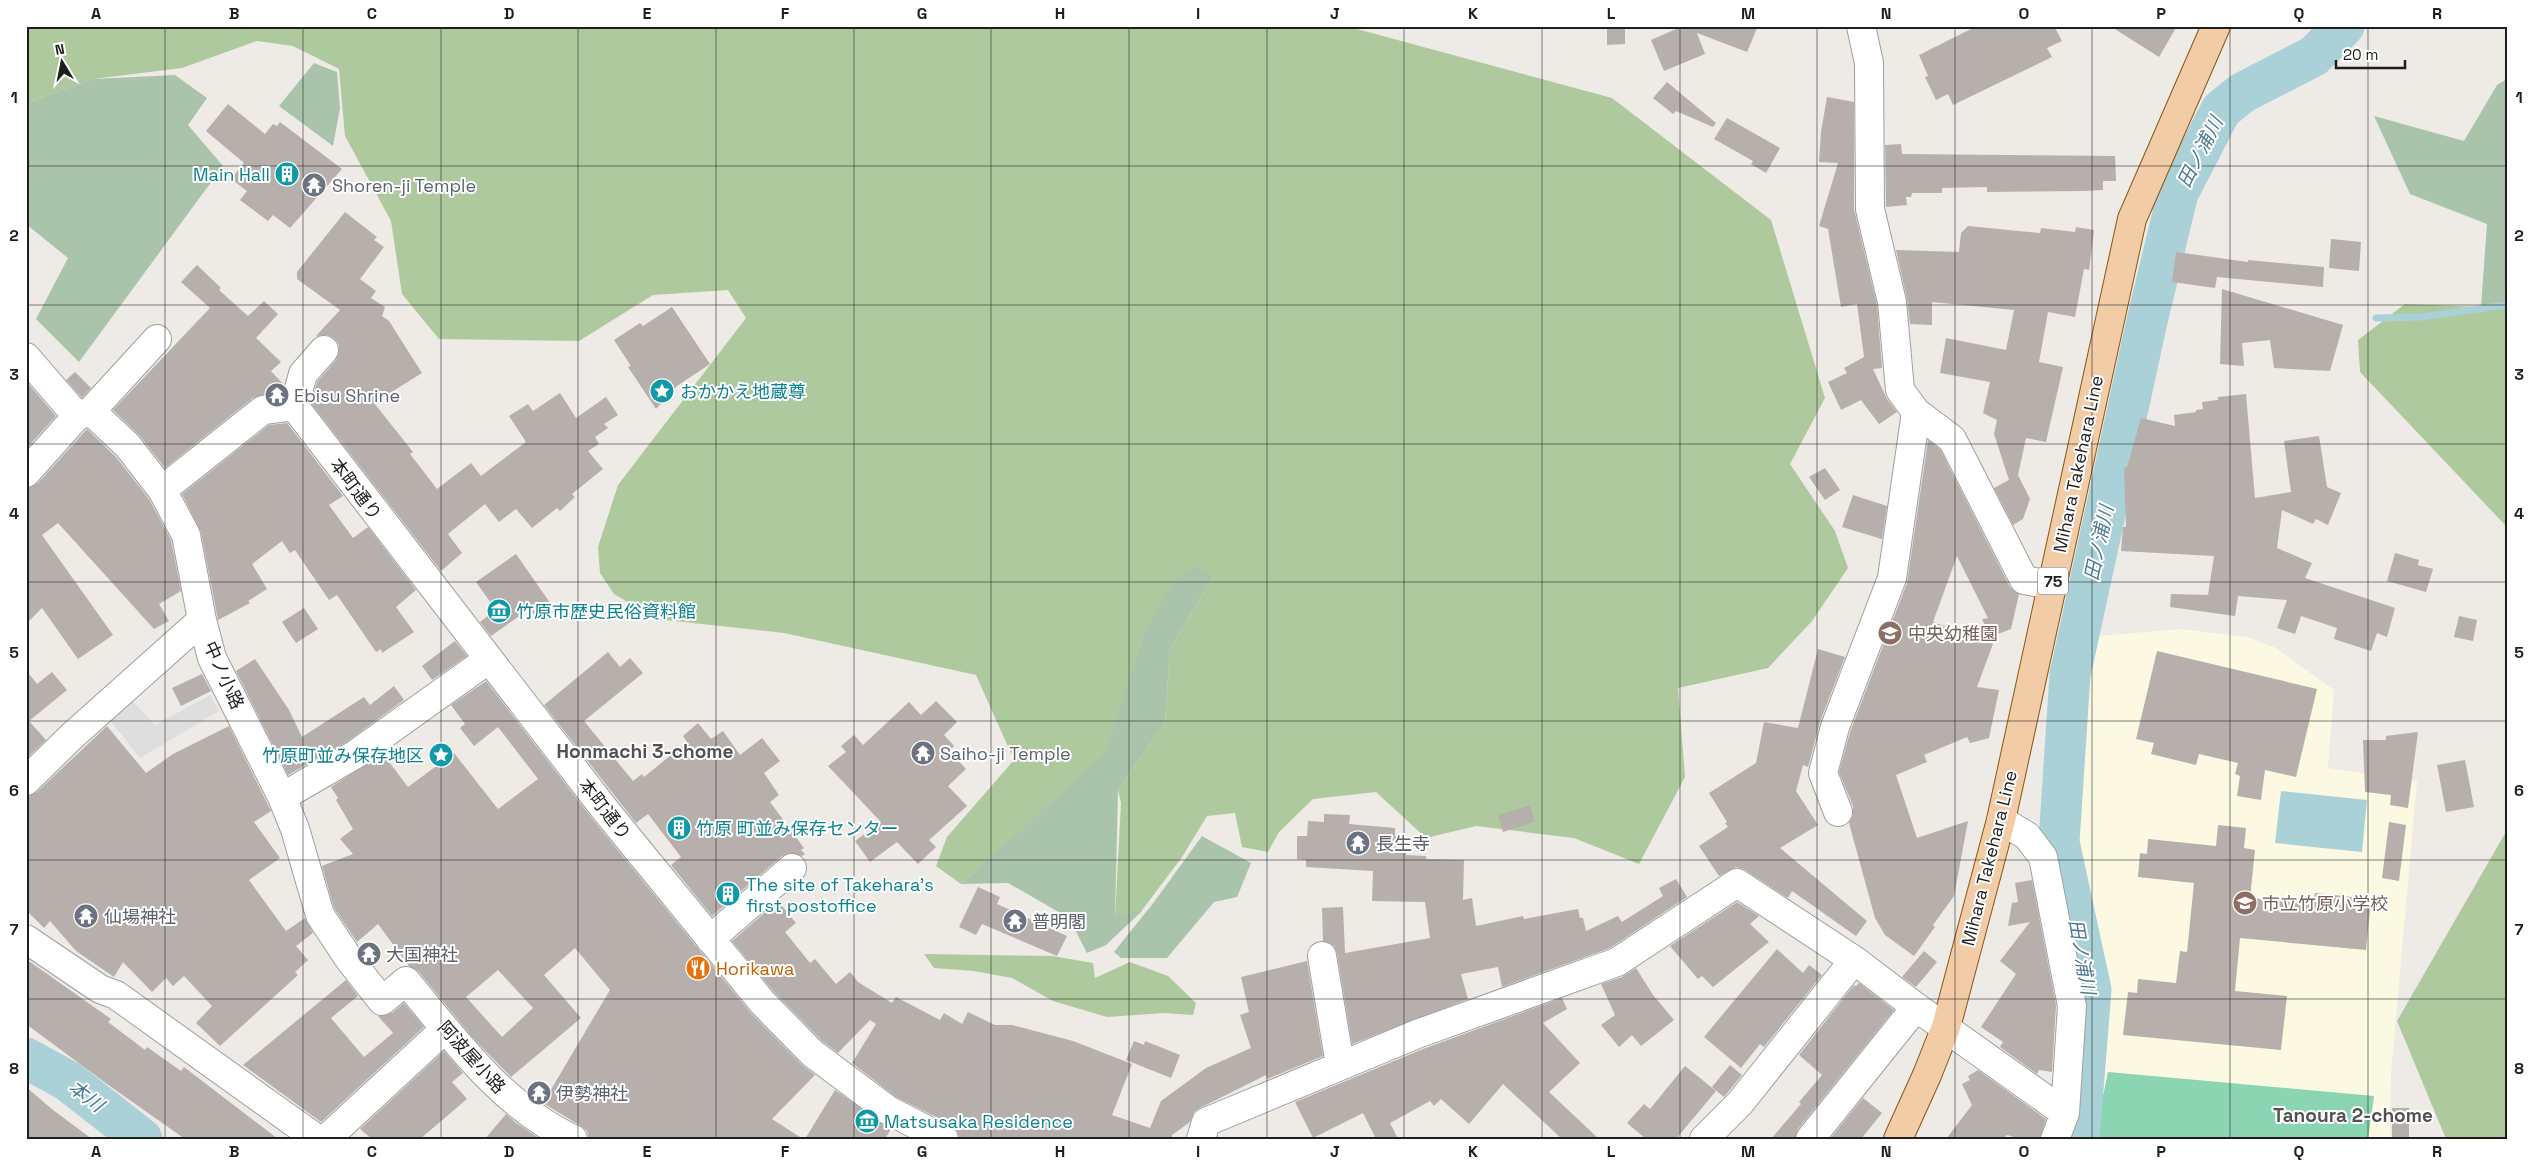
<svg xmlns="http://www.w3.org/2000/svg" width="2533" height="1165" font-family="'Space Grotesk','Noto Sans JP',sans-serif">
  <rect width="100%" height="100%" fill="#eeeae5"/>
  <path fill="#fbf9e1" d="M2181 629 2247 637 2276 648 2334 690 2328 768 2417 781 2391 1074 2390 1139H2085L2092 1110 2097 982 2069 824 2075 680 2085 637Z"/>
  <path fill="#afc99e" d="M26 26H1346L1612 98 1771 220 1825 398 1790 464 1835 531 1848 568 1812 621 1768 668 1678 688 1685 777 1639 864 1574 838 1476 826 1426 838 1376 792 1313 799 1279 832 1268 852 1242 847 1235 813 1207 816 1182 857 1140 913 1115 917 1121 803 1118 790 1165 723 1170 649 1214 575 1144 632 1107 752 961 884 936 866 947 837 1014 760 976 675 784 633 656 619 614 594 600 573 598 547 618 485 746 318 728 290 653 295 579 341 439 339 402 294 391 221 345 136 339 69 293 46 257 41 182 68 93 79 26 103Z
    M2405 304 2481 307 2507 305V527L2360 372 2358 340Z
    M2507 830V1139H2446L2397 1021Z
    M924 954 1052 956 1093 963 1095 978 1130 962 1168 976 1196 1003 1193 1015 1164 1013 1107 1017 1053 1001 1012 978 974 971 934 968Z"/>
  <path fill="#a9c4ab" d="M314 63 337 72 340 108 333 146 279 106Z
    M175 75 207 98 188 125 223 166 79 362 36 319 68 258 26 224V103L93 79Z
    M2507 79V305L2481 307 2487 224 2410 194 2374 116 2464 141 2497 85Z
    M1195 567 1214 575 1170 649 1165 723 1118 790 1115 916 1142 911 1106 945 1087 953 1069 918 1008 883 961 884 1106 752 1144 632 1174 581Z
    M1202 836 1251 863 1237 897 1214 902 1167 958H1121L1114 952 1154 902Z"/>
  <path fill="#8cd5b2" d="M2108 1072 2374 1096 2368 1139H2094Z"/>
  <path fill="#dedede" d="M126 694 155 725 210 695 219 711 140 758 105 714Z"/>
  <path fill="#aad1d7" d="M2281 791 2367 800 2362 852 2275 843Z"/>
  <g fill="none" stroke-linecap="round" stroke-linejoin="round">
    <path stroke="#aad1d7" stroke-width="7" d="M2376 318 2422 317 2507 305"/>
    <path stroke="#aad1d7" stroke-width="41" d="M26 1058 68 1081 142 1139
      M2079 1139 2091 990 2059 842 2070 675 2147 321 2178 193 2221 110 2242 93 2314 56 2344 26"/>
  </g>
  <path fill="#b7afab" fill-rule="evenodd" d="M1607 26H1625V44L1607 45Z
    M1683 26H1758L1747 52 1697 33 1705 54 1664 71 1651 40Z
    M1977 26H2054L2062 41 2047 48 2052 57 1953 105 1948 94 1936 100 1925 77 1928 76 1919 55Z
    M2110 26H2177L2159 57Z
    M1667 82 1716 123 1713 127 1676 111 1673 114 1653 98Z
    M1827 97 1854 102V209L1877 305 1882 368 1873 369 1887 399 1897 412 1879 424 1861 400 1841 410 1828 382 1847 373 1844 368 1864 357 1857 304 1841 307 1828 229 1819 226 1838 163 1819 162 1821 132Z
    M228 104 265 134 273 124 277 126 280 122 342 169 290 228 273 215 268 221 240 200 247 191 231 179 244 163 206 131Z
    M1727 118 1780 148 1766 173 1751 164 1753 161 1714 139Z
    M1901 144 1902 154 2115 156 2116 181H2103V190L2084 191 1987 192V187L1942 188V193H1912L1911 197H1906L1907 205 1886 207 1885 145Z
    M345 212 377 237 374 240 384 247 360 279 376 291 371 298 385 307 382 316 389 321 422 373 374 403 413 452 410 454 437 489 471 463 481 476 526 442 509 416 528 404 533 411 560 393 576 418 606 397 618 415 604 424 608 428 595 437 599 444 588 451 603 469 572 494 575 497 560 511 557 508 532 528 516 509 499 522 485 504 448 534 462 553 441 571 311 403 317 382 336 360 339 353V345L334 338 327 335 316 336 340 310 297 279V272Z
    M1968 226 2040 233 2041 228 2075 232 2076 227 2094 230 2089 270 2084 269 2075 317 2048 312 2039 362 2063 367 2046 442 2026 438 2018 475 2030 499 2023 519 2013 525 1994 488 2009 480 1994 434 1997 420 1983 413 1990 382 1940 373 1946 338 2006 350 2014 310 1932 302V325L1910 324 1907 299 1896 250 1959 252 1961 233Z
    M2331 239 2361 242 2359 271 2329 268Z
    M2176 252 2248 262V260L2324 267 2323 287 2217 277 2215 288 2172 282Z
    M197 265 221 288 219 290 248 316 264 301 278 314 256 338 281 362 271 371 284 385 282 392 253 398 165 468 140 436 113 410 210 308 181 282Z
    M2222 289 2343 325 2330 371 2274 368 2270 340 2242 343 2244 366 2220 364Z
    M672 307 710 364 677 386 656 409 628 367 631 366 614 340 640 323 643 326Z
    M75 372 91 388 82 398 66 380Z
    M26 381 56 416 26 449Z
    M2246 394 2255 498 2291 492 2284 441 2319 436 2327 487 2341 493 2328 525 2316 519 2313 524 2282 510 2277 548 2312 563 2305 578 2395 608 2387 637 2377 633 2371 651 2334 639 2337 628 2301 616 2295 634 2277 628 2287 600 2238 596 2235 616 2170 607 2171 594 2208 595 2214 556 2121 551 2123 527H2126L2124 468 2127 467 2141 418 2175 426 2174 415 2196 412V410L2203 409 2202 402 2218 400V397Z
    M287 423 343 496 329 505 353 538 368 527 416 590 396 607 414 632 382 653 381 649 376 652 337 595 329 600 295 550 290 553 282 541 252 564 267 589 248 601 250 603 218 620 201 532 182 494 269 425Z
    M87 429 116 457 149 499 171 540 181 591 159 604 169 621 154 629 58 523 42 535 113 635 78 659 42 608 26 624V488L38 483Z
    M1928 440 1940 449 2010 587 2019 594 2011 629 1990 637 1982 619 1988 618 1957 556 1933 622 1993 644 1977 687 1999 690 1989 738 1970 743 1967 737 1924 755 1927 762 1896 775 1917 838 1968 821 1954 896 1933 925 1935 927 1914 956 1885 935 1875 918 1849 823 1853 815V806L1839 772 1850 732 1907 583Z
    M1825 468 1840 490 1825 500 1809 477Z
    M1853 495 1887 506 1882 539 1842 527Z
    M2395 553 2419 560 2418 565 2433 569 2426 592 2387 581Z
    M516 554 553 607 538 619 529 609 491 636 480 622 496 610 476 582Z
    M304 608 318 629 296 643 282 622Z
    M2459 616 2477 620 2473 641 2454 637Z
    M455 641 467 656 432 680 422 666Z
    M1818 649 1845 657 1820 722 1808 767 1803 765 1796 791 1818 825 1780 848 1867 921 1856 936 1792 891 1788 898 1745 870 1736 867 1719 876 1699 846 1728 827 1725 823 1727 822 1709 793 1756 763 1764 722 1798 728Z
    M2157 651 2317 689 2296 777 2265 770 2261 800 2237 796 2240 776 2235 774 2238 763 2199 754 2196 765 2151 754 2154 743 2136 739Z
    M608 652 620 667 630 658 643 673 584 721 633 781 642 774 644 777 687 742 683 736 698 723 711 739 723 731 740 755 762 738 780 761 764 773 779 795 770 802 804 848 801 850 805 854 802 856 790 853 782 856 712 916 671 865 681 857 648 814 636 823 544 705Z
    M255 659 289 710 302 737 364 697 370 705 394 686 404 700 348 741 288 775 236 671Z
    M26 670 37 684 52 672 67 690 29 721 46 740 26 759Z
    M202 674 211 691 181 706 172 688Z
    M486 681 594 821 750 1012 801 1064 815 1075 772 1119 803 1139H589L587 1131 581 1126 543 1103 610 990 575 948 544 975 581 1018 511 1077 473 1038 418 971 409 966 378 924 357 942 334 908 322 866 353 854 340 839 353 829 336 800 338 798 331 787 383 754 408 787 454 753 498 809 538 779 498 727 474 746 460 728 465 724 451 705ZM498 970 533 1008 502 1037 466 997Z
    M936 701 957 722 944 735 954 746 949 751 966 769 948 786 967 806 929 840 936 847 918 864 897 842 870 862 855 841 881 822 828 766 846 752 841 746 854 735 863 745 909 702 921 715Z
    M107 726 146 773 173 754 229 726 271 811 254 822 280 858 249 880 286 931 305 918 313 933 296 946 308 960 295 972 298 975 220 1046 196 1023 212 1006 184 976 173 986 166 978 152 992 123 962 114 977 76 951 50 921 44 928 26 910V796L37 792Z
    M2418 732 2408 808 2390 805 2391 795 2365 792 2363 740H2386V736Z
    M2465 760 2474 807 2446 812 2437 765Z
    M1530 805 1535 822 1503 832 1498 815Z
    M1324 814 1350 815 1349 824 1395 828V836L1407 837 1406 855 1426 856V859L1464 860 1463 900 1472 898 1476 926 1523 916 1524 919 1578 909 1580 918H1583L1586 931 1618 916 1622 922 1663 896 1659 888 1676 879 1687 897 1610 948 1502 987 1498 967 1461 974 1468 999 1352 1044 1337 953 1334 946 1323 941 1322 908 1343 907 1345 953 1430 938 1425 902 1372 901 1373 871 1306 867V860L1297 859V836H1307L1308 821 1324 822Z
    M2389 822 2406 825 2399 881 2382 878Z
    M2218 825 2246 828 2244 848 2255 850 2250 898 2313 904 2315 893 2371 899 2366 950 2240 938 2235 991 2287 996 2281 1050 2123 1035 2128 992 2137 993 2138 979 2176 983 2180 951 2187 952 2194 883 2138 877 2140 853 2147 854 2148 839 2216 846Z
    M2032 880 2056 1005 2052 1072 2039 1070 2037 1074 2000 1047 2003 1042 1981 1027 2016 974 2000 961 2030 922 2008 926 2012 903 2018 902 2015 883Z
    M978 887 1000 897 997 904 1067 936 1057 956 982 924 976 935 959 927Z
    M778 901 796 923 785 932 810 963 815 959 836 984 850 972 858 982 892 1003 896 997 940 1020 944 1013 962 1024 968 1012 995 1025H1012L1073 1041 1132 1064 1112 1115 1150 1128 1161 1101 1206 1068 1251 1048 1240 1015 1249 1012 1241 977 1307 961 1323 1056 1267 1079 1266 1075 1200 1108 1194 1112 1190 1122 1172 1135V1139H960L957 1131 952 1125 896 1097 852 1063 876 1024 870 1020 838 1053 822 1041 774 992 732 941Z
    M1737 902 1759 916 1750 924 1769 942 1713 987 1702 976 1698 979 1670 946Z
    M1777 949 1803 973 1809 965 1822 975 1764 1047 1760 1044 1741 1068 1704 1037Z
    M1924 951 1937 962 1916 987 1902 977Z
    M26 959 111 1019 108 1022 145 1050 147 1047 181 1071 184 1067 278 1139H185L107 1084 26 1024Z
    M1636 968 1653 995 1674 1020 1641 1046 1632 1035 1619 1047 1601 1025 1615 1015 1601 984 1622 977Z
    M346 980 358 996 331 1018 364 1057 393 1033 378 1016 392 1013 404 1003 424 1027 321 1122 243 1065Z
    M1859 983 1894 1010 1798 1129 1795 1139H1771L1801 1104 1799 1102 1822 1075 1799 1055 1854 985 1856 986Z
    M1562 998 1567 1009 1543 1023 1580 1063 1549 1092 1599 1139H1562L1503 1084 1469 1124 1441 1099 1434 1106 1430 1101 1390 1123 1398 1139H1376L1363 1113 1313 1138 1295 1102 1423 1049Z
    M1134 1041 1144 1045 1145 1041 1180 1055 1171 1078 1126 1060Z
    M444 1051 463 1073 452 1082 467 1099 420 1139H372L360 1129Z
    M1730 1065 1742 1075 1724 1097 1712 1087Z
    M1685 1066 1716 1091 1676 1139H1646L1627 1123 1644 1104 1650 1109Z
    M1978 1070 2046 1119 2040 1139H2020L2007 1135 2003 1139H1946L1972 1105 1962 1084 1970 1080 1968 1076Z
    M26 1087 53 1110 92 1139H26Z
    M835 1090 891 1129 885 1139H805Z
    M1863 1098 1882 1113 1861 1139H1830Z
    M2392 1108H2409V1139H2392Z
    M506 1114 515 1122 540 1139H485Z"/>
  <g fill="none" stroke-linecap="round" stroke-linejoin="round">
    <defs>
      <path id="minor" d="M1861 26 1869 63 1870 209 1892 302 1900 390 1916 412 1952 439 2024 580 2052 585
        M26 357 77 416 91 411 128 446 162 490 186 535 202 620 212 658 282 797 295 829 320 915 349 959 382 1001 406 981C455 1040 502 1106 573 1139
        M294 406 606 811 762 1002 812 1053 888 1110 944 1139
        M294 406 303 374 324 350
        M91 411 157 339
        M26 473 77 416
        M162 490 263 410 294 406
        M26 781 72 736 202 620
        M282 797 356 754 489 659
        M1838 812 1823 773 1835 727 1892 578 1916 412
        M2001 820 2027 836 2043 857 2072 1006 2065 1113 2055 1139
        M26 939 100 989 116 995 317 1139
        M710 939 792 868
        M1322 956 1340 1065
        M1854 960 1916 1007
        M326 1139 445 1029
        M1201 1139 1206 1122 1417 1034 1617 962 1737 883 1854 960 1740 1103 1704 1139
        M1810 1139 1916 1007 2065 1113"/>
      <path id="major" d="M1898 1139 1927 1075 1946 1027 2001 820 2132 219 2216 26"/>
    </defs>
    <use href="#minor" stroke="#9f9f9f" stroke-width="30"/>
    <use href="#major" stroke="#885610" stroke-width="30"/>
    <use href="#minor" stroke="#fff" stroke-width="28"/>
    <use href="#major" stroke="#f2cba7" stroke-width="28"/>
  </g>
  <path fill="none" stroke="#1e1e1e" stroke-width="1" stroke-opacity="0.55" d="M165 26V1139M303 26V1139M441 26V1139M578 26V1139M716 26V1139M854 26V1139M991 26V1139M1129 26V1139M1267 26V1139M1404 26V1139M1542 26V1139M1680 26V1139M1817 26V1139M1955 26V1139M2092 26V1139M2230 26V1139M2368 26V1139M26 166H2507M26 305H2507M26 444H2507M26 582H2507M26 721H2507M26 860H2507M26 999H2507"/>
  <defs>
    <symbol id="building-disc" viewBox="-11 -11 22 22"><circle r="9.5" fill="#0f9aa8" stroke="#fff"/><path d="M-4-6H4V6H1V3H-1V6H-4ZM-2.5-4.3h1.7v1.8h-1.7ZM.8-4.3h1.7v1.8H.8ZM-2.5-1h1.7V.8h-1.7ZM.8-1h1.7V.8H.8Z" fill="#fff"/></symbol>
    <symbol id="temple-disc" viewBox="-11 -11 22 22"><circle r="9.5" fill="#6b7280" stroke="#fff"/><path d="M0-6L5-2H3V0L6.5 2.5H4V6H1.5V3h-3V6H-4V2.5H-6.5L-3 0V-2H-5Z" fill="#fff"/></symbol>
    <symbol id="sight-disc" viewBox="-11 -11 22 22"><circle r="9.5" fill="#0f9aa8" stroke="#fff"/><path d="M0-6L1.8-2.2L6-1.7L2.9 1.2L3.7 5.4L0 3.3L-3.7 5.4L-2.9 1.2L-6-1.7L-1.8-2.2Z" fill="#fff"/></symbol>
    <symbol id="museum-disc" viewBox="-11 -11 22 22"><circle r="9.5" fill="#0f9aa8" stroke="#fff"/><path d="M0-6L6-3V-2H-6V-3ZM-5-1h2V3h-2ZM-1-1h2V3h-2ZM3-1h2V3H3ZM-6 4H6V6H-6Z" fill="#fff"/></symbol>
    <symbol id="school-disc" viewBox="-11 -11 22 22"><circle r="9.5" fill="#8d6e63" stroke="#fff"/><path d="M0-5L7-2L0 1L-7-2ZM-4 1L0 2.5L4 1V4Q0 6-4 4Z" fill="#fff"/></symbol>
    <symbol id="restaurant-disc" viewBox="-11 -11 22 22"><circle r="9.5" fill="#e8710a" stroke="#fff"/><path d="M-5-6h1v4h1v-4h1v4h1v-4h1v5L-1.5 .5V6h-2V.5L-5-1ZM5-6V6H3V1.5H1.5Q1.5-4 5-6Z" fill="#fff"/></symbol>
  </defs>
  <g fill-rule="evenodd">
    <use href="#building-disc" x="273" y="160" width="28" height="28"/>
    <use href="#temple-disc" x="300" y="171" width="28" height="28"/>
    <use href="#sight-disc" x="648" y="377" width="28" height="28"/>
    <use href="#temple-disc" x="263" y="381" width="28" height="28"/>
    <use href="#museum-disc" x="485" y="597" width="28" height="28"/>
    <use href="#school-disc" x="1876" y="619" width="28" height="28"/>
    <use href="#temple-disc" x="909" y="739" width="28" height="28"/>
    <use href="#sight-disc" x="427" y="741" width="28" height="28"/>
    <use href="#building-disc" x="665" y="814" width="28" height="28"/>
    <use href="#temple-disc" x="1344" y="829" width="28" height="28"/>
    <use href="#building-disc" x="714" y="880" width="28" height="28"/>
    <use href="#school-disc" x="2231" y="889" width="28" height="28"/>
    <use href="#temple-disc" x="72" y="902" width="28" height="28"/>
    <use href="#temple-disc" x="1001" y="907" width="28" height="28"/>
    <use href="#temple-disc" x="355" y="940" width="28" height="28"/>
    <use href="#restaurant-disc" x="684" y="954" width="28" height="28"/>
    <use href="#temple-disc" x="525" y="1079" width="28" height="28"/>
    <use href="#museum-disc" x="853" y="1107" width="28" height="28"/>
  </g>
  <g text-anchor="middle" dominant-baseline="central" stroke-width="4" stroke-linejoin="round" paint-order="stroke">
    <rect fill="#fff" stroke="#626262" stroke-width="1" x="2038" y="567.5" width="30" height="27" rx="4"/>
    <g font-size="16" font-weight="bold" fill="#1e1e1e">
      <text x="2053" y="581">75</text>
    </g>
    <g font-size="18" fill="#0d838f" stroke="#fff" text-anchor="start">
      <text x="270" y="174" text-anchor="end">Main Hall</text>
      <text x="680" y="391">おかかえ地蔵尊</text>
      <text x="516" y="611">竹原市歴史民俗資料館</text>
      <text x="424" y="755" text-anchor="end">竹原町並み保存地区</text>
      <text x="696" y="828">竹原 町並み保存センター</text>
      <text x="746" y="884">The site of Takehara's<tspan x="746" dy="21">first postoffice</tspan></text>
      <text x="884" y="1121">Matsusaka Residence</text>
    </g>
    <g font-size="18" fill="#5b616d" stroke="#fff" text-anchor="start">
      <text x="332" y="185">Shoren-ji Temple</text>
      <text x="294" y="395">Ebisu Shrine</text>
      <text x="940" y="753">Saiho-ji Temple</text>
      <text x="1376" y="843">長生寺</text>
      <text x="104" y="916">仙場神社</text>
      <text x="1032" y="921">普明閣</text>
      <text x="386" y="954">大国神社</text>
      <text x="556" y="1093">伊勢神社</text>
    </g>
    <g font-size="18" fill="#1e1e1e" stroke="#fff">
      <text transform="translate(2078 464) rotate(-78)">Mihara Takehara Line</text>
      <text transform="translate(356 489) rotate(53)">本町通り</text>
      <text transform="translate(224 675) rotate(66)">中ノ小路</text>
      <text transform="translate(605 809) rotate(52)">本町通り</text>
      <text transform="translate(1989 858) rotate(-76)">Mihara Takehara Line</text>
      <text transform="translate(472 1057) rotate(48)">阿波屋小路</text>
    </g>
    <g font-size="18" fill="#785e54" stroke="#fff" text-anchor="start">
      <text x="1908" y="633">中央幼稚園</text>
      <text x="2262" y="903">市立竹原小学校</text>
    </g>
    <g font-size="18" fill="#c56008" stroke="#fff" text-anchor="start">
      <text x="716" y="968">Horikawa</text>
    </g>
    <g font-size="19" font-style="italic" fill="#4e7894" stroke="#fff">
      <text transform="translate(2200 152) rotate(-63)">田ノ浦川</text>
      <text transform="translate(2099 543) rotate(-78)">田ノ浦川</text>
      <text transform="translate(2082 957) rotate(80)">田ノ浦川</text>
      <text transform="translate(86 1096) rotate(37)">本川</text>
    </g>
    <g font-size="19" font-weight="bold" fill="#515151" stroke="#fff">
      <text x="645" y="751">Honmachi 3-chome</text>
      <text x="2353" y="1115">Tanoura 2-chome</text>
    </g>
  </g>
  <rect width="2533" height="1165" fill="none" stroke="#ffffff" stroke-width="55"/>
  <g transform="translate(62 62) rotate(350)" stroke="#ffffff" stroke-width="4" paint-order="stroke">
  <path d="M0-4L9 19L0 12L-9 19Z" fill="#1e1e1e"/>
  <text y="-8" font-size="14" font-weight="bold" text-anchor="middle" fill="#1e1e1e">N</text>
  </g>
  <path d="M2336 60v8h69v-8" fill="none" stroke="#1e1e1e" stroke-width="2.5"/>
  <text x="2343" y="60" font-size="15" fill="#1e1e1e" stroke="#ffffff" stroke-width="4" paint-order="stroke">20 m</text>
  <rect x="28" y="28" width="2478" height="1110" fill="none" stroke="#1e1e1e" stroke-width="2"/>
  <g font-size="16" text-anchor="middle" font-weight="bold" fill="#1e1e1e">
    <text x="96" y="19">A</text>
    <text x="234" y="19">B</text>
    <text x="372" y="19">C</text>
    <text x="509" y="19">D</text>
    <text x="647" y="19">E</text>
    <text x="785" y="19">F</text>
    <text x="922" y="19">G</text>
    <text x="1060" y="19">H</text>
    <text x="1198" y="19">I</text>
    <text x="1335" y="19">J</text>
    <text x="1473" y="19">K</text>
    <text x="1611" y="19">L</text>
    <text x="1748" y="19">M</text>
    <text x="1886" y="19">N</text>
    <text x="2024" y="19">O</text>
    <text x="2161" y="19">P</text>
    <text x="2299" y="19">Q</text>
    <text x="2437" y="19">R</text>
    <text x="14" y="103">1</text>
    <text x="2519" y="103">1</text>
    <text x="14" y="241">2</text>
    <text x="2519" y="241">2</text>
    <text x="14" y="380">3</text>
    <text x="2519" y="380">3</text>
    <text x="14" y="519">4</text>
    <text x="2519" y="519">4</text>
    <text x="14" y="658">5</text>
    <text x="2519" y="658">5</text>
    <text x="14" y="796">6</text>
    <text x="2519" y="796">6</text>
    <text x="14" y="935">7</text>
    <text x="2519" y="935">7</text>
    <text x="14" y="1074">8</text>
    <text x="2519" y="1074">8</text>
    <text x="96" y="1157">A</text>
    <text x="234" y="1157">B</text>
    <text x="372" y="1157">C</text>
    <text x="509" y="1157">D</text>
    <text x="647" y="1157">E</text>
    <text x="785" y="1157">F</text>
    <text x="922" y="1157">G</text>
    <text x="1060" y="1157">H</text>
    <text x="1198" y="1157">I</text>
    <text x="1335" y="1157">J</text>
    <text x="1473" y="1157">K</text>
    <text x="1611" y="1157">L</text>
    <text x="1748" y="1157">M</text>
    <text x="1886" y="1157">N</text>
    <text x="2024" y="1157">O</text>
    <text x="2161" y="1157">P</text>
    <text x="2299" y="1157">Q</text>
    <text x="2437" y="1157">R</text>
  </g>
</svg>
